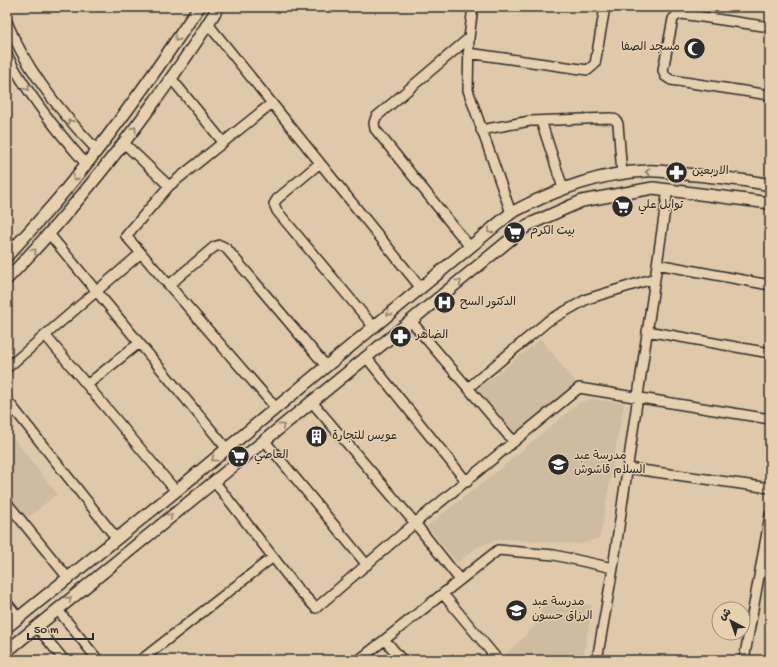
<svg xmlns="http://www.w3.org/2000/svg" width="777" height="667" font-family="'Gochi Hand','Playpen Sans Arabic',sans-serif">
  <rect width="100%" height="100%" fill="#dfc9aa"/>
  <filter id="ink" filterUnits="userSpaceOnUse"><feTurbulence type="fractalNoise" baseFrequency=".025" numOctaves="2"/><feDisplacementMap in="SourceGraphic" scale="8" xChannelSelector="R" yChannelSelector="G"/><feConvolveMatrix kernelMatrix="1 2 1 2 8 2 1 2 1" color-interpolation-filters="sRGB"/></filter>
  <g filter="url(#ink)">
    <path fill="#cfbb9f" d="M541 339 577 384 513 435 477 390Z
      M591 399 624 403 600 538 580 544 505 539 497 540 479 546 457 563 427 526 489 478 580 402Z
      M7 430 57 494 25 520 7 497Z
      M545 599 592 605 583 660H510L505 655 536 625Z"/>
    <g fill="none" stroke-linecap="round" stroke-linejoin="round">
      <defs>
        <path id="minor" d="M473 7 469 38 468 90 511 213
          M7 22C26 70 61 113 97 150
          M208 24 420 287
          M770 27 682 14 677 15 673 19 663 70 665 76 671 80 770 95
          M469 38 376 117 374 123 375 129 470 247
          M468 53 588 70 595 64 605 7
          M7 55C28 95 56 130 86 164
          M171 78 223 142
          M541 121 563 188
          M481 130 530 121 611 118 616 120 618 124 622 174
          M124 143 169 186
          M320 163 277 199 274 204 277 211 373 326
          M50 235 227 449
          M141 253 276 408
          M657 264 770 285
          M169 285 214 247 220 245 226 248 326 366
          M411 321 514 442
          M647 331 770 353
          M45 335 176 491
          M366 357 467 482
          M7 368 141 253 126 236 169 186 272 103
          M88 384 139 343
          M468 388 548 321 587 299 655 278
          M7 400 117 539
          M311 401 415 523 460 580
          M264 440 367 565
          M627 468 770 488
          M214 481 297 588 316 608 415 523 579 388 770 419
          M7 503 68 578
          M443 594 498 660
          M7 603 19 618
          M57 609 98 660
          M36 626 64 660
          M385 640 402 660
          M141 660 273 557
          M359 660 498 550 554 555 613 568
          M597 660 613 568 668 189
          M744 660 770 515"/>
        <path id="major" d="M7 256C24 237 42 218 58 199 109 138 155 73 199 7
          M7 279C61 223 109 164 155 101 177 70 199 40 218 7
          M7 627 176 491 511 213C552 191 598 173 646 171 659 170 673 173 685 174 714 177 742 179 770 185
          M7 651 528 225 582 201 653 188 770 203"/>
      </defs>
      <use href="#minor" stroke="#2b2b2b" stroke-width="12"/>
      <use href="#major" stroke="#2b2b2b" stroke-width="14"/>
      <use href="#minor" stroke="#e7d0af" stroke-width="9"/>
      <use href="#major" stroke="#e7d0af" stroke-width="11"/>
    </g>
    <defs><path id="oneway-chevron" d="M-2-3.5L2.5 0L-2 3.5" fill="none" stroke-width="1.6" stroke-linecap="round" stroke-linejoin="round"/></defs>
    <g stroke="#897e6d">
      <use href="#oneway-chevron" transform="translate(177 39) rotate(124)"/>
      <use href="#oneway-chevron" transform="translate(27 88) rotate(56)"/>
      <use href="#oneway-chevron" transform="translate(70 122) rotate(-129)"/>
      <use href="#oneway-chevron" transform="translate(134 129) rotate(-54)"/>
      <use href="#oneway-chevron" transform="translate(648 172) rotate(-180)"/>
      <use href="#oneway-chevron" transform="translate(75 178) rotate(129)"/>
      <use href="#oneway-chevron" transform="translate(490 231) rotate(141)"/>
      <use href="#oneway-chevron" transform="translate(34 251) rotate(-46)"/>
      <use href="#oneway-chevron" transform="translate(459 282) rotate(-39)"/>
      <use href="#oneway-chevron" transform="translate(389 313) rotate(140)"/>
      <use href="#oneway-chevron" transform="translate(282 426) rotate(-39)"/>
      <use href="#oneway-chevron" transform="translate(214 459) rotate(141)"/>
      <use href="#oneway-chevron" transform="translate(170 516) rotate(-39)"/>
      <use href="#oneway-chevron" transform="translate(69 599) rotate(-40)"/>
    </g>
  </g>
  <defs>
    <symbol id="mosque-disc" viewBox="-11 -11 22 22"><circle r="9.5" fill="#2b2b2b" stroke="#e7d0af"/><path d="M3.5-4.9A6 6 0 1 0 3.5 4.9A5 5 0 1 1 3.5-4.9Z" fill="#fff"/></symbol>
    <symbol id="pharmacy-disc" viewBox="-11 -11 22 22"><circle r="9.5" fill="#2b2b2b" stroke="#e7d0af"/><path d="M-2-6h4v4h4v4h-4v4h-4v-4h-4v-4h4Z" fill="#fff"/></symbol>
    <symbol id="supermarket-disc" viewBox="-11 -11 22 22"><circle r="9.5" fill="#2b2b2b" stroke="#e7d0af"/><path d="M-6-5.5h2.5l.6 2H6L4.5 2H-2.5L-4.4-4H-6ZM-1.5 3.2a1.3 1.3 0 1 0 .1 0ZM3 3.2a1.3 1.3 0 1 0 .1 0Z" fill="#fff"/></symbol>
    <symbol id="hospital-disc" viewBox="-11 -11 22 22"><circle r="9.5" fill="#2b2b2b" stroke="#e7d0af"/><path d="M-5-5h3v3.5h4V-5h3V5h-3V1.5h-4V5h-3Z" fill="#fff"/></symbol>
    <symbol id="building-disc" viewBox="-11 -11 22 22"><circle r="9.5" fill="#2b2b2b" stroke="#e7d0af"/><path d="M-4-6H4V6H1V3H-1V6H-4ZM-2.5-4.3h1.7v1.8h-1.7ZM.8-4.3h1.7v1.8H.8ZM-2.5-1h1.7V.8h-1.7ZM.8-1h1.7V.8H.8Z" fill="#fff"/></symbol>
    <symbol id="school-disc" viewBox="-11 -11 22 22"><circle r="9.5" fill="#2b2b2b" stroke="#e7d0af"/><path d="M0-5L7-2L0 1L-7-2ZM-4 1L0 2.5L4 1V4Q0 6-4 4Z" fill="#fff"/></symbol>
  </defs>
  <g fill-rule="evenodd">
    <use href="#mosque-disc" x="682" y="36" width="25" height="25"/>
    <use href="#pharmacy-disc" x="664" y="160" width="25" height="25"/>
    <use href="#supermarket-disc" x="610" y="194" width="25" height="25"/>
    <use href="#supermarket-disc" x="502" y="220" width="25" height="25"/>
    <use href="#hospital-disc" x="432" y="290" width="25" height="25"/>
    <use href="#pharmacy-disc" x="388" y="324" width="25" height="25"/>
    <use href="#building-disc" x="304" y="424" width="25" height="25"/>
    <use href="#supermarket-disc" x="226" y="444" width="25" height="25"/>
    <use href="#school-disc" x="546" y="452" width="25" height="25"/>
    <use href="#school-disc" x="504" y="598" width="25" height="25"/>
  </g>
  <g text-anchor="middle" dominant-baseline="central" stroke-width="3" stroke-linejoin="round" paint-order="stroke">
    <g font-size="12" fill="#2b2b2b" stroke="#e7d0af" text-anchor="start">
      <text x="680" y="48" text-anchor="end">مسجد الصفا</text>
      <text x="692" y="172">الاربعين</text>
      <text x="638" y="206">توابل علي</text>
      <text x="530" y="232">بيت الكرم</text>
      <text x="460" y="303">الدكتور السح</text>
      <text x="416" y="336">الضاهر</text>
      <text x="332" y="437">عويس للتجارة</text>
      <text x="254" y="456">العاصي</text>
      <text x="574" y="457">مدرسة عبد<tspan x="574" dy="14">السلام قاشوش</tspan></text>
      <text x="532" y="603">مدرسة عبد<tspan x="532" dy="14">الرزاق حسون</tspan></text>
    </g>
  </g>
  <rect width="777" height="667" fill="none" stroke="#e7d0af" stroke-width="24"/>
  <rect x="12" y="12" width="753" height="643" fill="none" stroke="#2b2b2b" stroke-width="1.5" filter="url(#ink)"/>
  <g transform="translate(731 621) rotate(319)"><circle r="19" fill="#e7d0af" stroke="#9c8e7a"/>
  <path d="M0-3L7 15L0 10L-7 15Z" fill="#2b2b2b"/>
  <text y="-6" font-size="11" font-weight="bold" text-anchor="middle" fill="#2b2b2b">ش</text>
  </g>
  <path d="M28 633v6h65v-6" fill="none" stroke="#2b2b2b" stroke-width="2"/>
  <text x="34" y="633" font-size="12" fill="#2b2b2b" stroke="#e7d0af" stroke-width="3" paint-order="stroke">50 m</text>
</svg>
